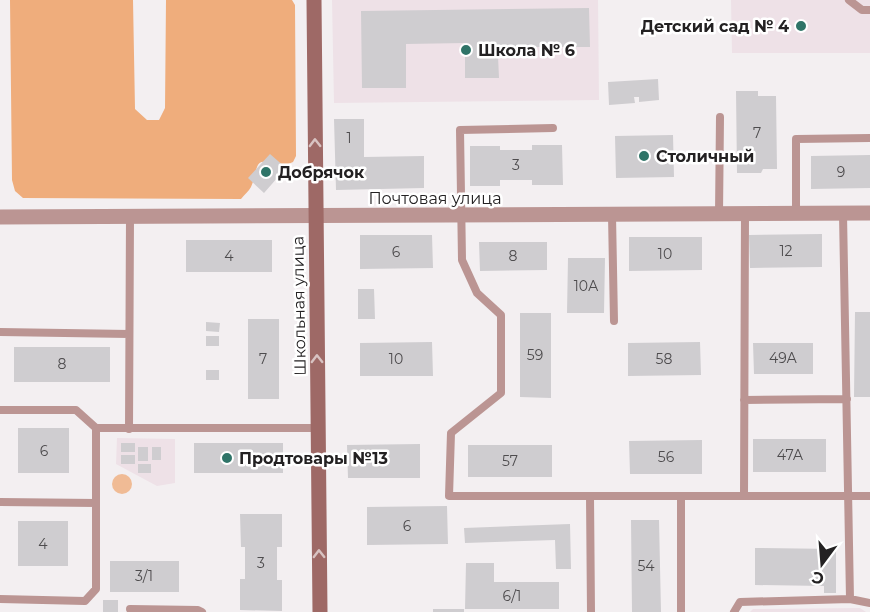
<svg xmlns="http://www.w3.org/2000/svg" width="870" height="612" font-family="Montserrat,sans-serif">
  <rect width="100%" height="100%" fill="#f3eff1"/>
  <path fill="#eee1e7" d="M332 0H598L599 100 334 103Z
    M731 0H870V53H732Z
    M117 438 175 439V483L157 486 116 464Z
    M860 608 866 612H750L753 609Z"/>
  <path fill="#f0bb95" d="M112 484a10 10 0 1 1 20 0a10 10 0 1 1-20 0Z"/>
  <path fill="#efad7c" d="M10 0H133L135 109 147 120H159L165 108 166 0H292L295 5 296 156 293 162 281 167C251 154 260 167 251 187 249 191 244 195 241 199L23 198 15 191 12 180Z"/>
  <path fill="#cfcdd0" d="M589 8 590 47H526V56H498L499 78H465V43L406 44V88H362L361 11Z
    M658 79 659 100 639 102V97H634L635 103 609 105 608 82Z
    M736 91H758V96H776L777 169H763L761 173H737Z
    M334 119H364V157L424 156V188L336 190Z
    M673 135 674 177 616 178 615 136Z
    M532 145H562L563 185H532V180H500V186H470V146H500V150H532Z
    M270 154 286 168 264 193 248 178Z
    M870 155V188L811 189V156Z
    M822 234V267L750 268 749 235Z
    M360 235H432L433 268 360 269Z
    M629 237H702V270L629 271Z
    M186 240H272V272H186Z
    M479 242H547V270L480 271Z
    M568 258H605L604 313H567Z
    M358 289H374L375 319H358Z
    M855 312H870V397H854Z
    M520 313H551V398L520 397Z
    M248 319H279V399H248Z
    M206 322 220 323 219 332 206 331Z
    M206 336H219V346H206Z
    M432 342 433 376H360V343Z
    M700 342 701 375 628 376V343Z
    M753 343H813V374H754Z
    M14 347H110V382H14Z
    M206 370H219V380H206Z
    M18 428H69V473H18Z
    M753 439H826V472H753Z
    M702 440V474H630L629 441Z
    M121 443H135V452H121Z
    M194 443H283V473H194Z
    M420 444V478H348L347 445Z
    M468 445H552V477H468Z
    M138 447H148V461H138Z
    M152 447H161V460H152Z
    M121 455H135V464H121Z
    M138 464H151V473H138Z
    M447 506 448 544 367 545V507Z
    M240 514H282V547H277V580H282V611L240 610V579H245V547H241Z
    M631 520H659L661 612H632Z
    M18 521H68V566H18Z
    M570 524 571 569H556L555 540 465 543 464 528Z
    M755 548 836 549V593H824V586L755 585Z
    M110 561H179V592H110Z
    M466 563H494V582H559V609H465Z
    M103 600H118V612H103Z
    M433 609H464V612H433Z"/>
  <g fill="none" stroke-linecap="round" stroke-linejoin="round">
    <path stroke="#bb9593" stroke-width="8" d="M849 0 862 10H870
      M553 128 460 130 462 260 477 293 501 315V393L451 433 449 496H870
      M719 214 720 117
      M796 214V139L870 138
      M843 214 850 599
      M612 215 614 321
      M0 332 129 334
      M744 400 847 399
      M0 410H76L96 428
      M129 429 130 217
      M590 496 591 612
      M744 496 745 214
      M0 502 96 503V428H318
      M0 599 85 601 96 589V503
      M130 609 198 610 202 612
      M681 612V496
      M734 612 740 602 850 599 870 603"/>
    <path stroke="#bb9593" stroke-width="15" d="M0 217 870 213"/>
    <path stroke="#9e6966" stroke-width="15" d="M314 0 320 612"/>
  </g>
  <defs><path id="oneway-chevron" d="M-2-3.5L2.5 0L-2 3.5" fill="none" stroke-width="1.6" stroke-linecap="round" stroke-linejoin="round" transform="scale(1.5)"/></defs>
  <g stroke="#d8c3c2">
    <use href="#oneway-chevron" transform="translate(315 143) rotate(-91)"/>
    <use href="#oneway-chevron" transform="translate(317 359) rotate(-91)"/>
    <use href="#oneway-chevron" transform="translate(319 554) rotate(-91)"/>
  </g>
  <g fill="#2f7468" stroke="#fff" stroke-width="2">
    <circle cx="801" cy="26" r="6"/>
    <circle cx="466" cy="50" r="6"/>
    <circle cx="644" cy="156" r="6"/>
    <circle cx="266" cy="172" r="6"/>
    <circle cx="227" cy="458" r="6"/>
  </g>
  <g text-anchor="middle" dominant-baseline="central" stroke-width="5" stroke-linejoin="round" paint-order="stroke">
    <g font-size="14" fill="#4e4c4e">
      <text x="757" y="133">7</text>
      <text x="349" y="138">1</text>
      <text x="516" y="165">3</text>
      <text x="841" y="172">9</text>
      <text x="786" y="251">12</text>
      <text x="396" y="252">6</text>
      <text x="665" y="254">10</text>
      <text x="229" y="256">4</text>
      <text x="513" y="256">8</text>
      <text x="586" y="286">10А</text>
      <text x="535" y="355">59</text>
      <text x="783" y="358">49А</text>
      <text x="263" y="359">7</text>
      <text x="396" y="359">10</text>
      <text x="664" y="359">58</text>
      <text x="62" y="364">8</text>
      <text x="44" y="451">6</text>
      <text x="790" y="455">47А</text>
      <text x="666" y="457">56</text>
      <text x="510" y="461">57</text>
      <text x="407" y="526">6</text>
      <text x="43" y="544">4</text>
      <text x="261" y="563">3</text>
      <text x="646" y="566">54</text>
      <text x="144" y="576">3/1</text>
      <text x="512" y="596">6/1</text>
    </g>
    <g font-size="16" font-weight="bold" fill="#232122" stroke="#fff" text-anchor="start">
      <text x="789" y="26" text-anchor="end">Детский сад № 4</text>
      <text x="478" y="50">Школа № 6</text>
      <text x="656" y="156">Столичный</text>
      <text x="278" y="172">Добрячок</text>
      <text x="239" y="458">Продтовары №13</text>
    </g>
    <g font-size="16" fill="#232122" stroke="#fff">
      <text x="435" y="198">Почтовая улица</text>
      <text transform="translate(299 306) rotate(-91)">Школьная улица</text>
    </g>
  </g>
  <g transform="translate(822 564) rotate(196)" stroke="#ffffff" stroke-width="4.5" paint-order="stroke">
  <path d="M0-4.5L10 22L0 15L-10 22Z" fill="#232122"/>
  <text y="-9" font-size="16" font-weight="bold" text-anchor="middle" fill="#232122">С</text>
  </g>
</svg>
